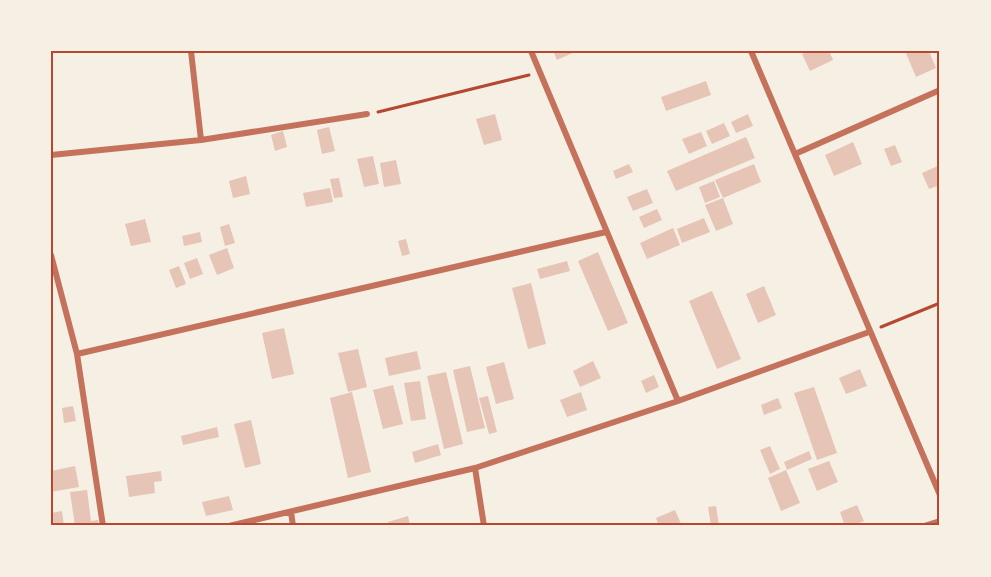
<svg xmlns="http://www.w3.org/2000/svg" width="991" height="577" font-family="'Asap Condensed',sans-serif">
  <rect width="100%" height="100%" fill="#f6efe4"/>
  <path fill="#e6c5b7" d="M553 51H577L557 60Z
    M810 51H829L833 60 810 71 802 54Z
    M905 51H929L936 68 916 77Z
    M706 81 711 95 666 111 661 97Z
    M495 114 502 140 484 145 476 119Z
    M748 114 753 126 736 133 731 122Z
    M724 123 730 136 712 144 706 131Z
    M329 127 335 151 322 154 317 130Z
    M283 131 287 147 275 151 271 135Z
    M701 132 707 146 689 154 682 139Z
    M746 137 755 158 676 191 667 171Z
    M853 142 862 164 834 176 825 155Z
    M895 145 902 162 891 166 884 149Z
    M373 156 379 184 364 187 357 159Z
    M396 160 401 184 384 187 380 163Z
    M629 164 633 172 616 179 613 171Z
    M754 164 761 182 723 198 715 180Z
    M940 165V185L929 189 922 173Z
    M246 176 250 194 233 198 229 181Z
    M339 178 343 197 334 198 330 179Z
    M714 181 720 197 705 203 699 187Z
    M330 188 333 202 306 207 303 193Z
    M647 189 653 203 633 211 627 197Z
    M723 198 733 224 716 231 705 205Z
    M657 209 662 220 644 228 639 217Z
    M704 218 710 232 682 243 677 229Z
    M145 219 151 242 131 246 125 224Z
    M229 224 235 243 225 246 220 227Z
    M673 228 680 245 647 259 640 243Z
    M200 232 202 242 184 246 182 236Z
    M406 239 410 254 402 256 398 241Z
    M227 248 234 268 217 275 209 255Z
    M598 252 628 323 608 331 578 261Z
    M197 258 203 274 190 279 184 263Z
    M567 261 570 271 540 279 537 269Z
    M179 266 186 284 176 288 169 270Z
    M531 283 546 344 528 349 512 288Z
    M764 286 776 315 758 323 746 294Z
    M712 291 741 359 717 369 689 301Z
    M284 328 294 374 272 379 262 333Z
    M358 349 367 387 348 392 338 353Z
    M417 351 421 369 389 376 385 358Z
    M593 361 601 378 580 387 573 371Z
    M504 362 514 399 496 404 486 367Z
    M470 366 485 428 467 432 453 370Z
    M860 369 867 386 846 394 839 378Z
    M446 372 463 444 444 449 427 376Z
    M654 375 659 387 646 393 641 381Z
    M420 381 426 419 411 421 404 383Z
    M393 385 403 424 383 429 373 390Z
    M814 387 837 453 817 460 794 393Z
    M352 392 371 472 348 478 330 398Z
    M581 392 587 410 567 417 560 400Z
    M488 396 497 432 489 434 479 398Z
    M778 398 782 408 764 415 761 405Z
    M73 406 76 421 64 423 62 408Z
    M251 420 261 464 245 468 234 424Z
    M217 427 219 437 183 445 181 436Z
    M438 444 441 455 415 463 412 452Z
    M770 446 780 469 770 474 760 450Z
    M809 451 812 459 787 470 784 462Z
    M829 461 838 482 817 491 808 469Z
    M75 466 79 487 51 492V471Z
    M786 470 800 503 781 511 768 478Z
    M161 471 162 481 154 482 155 493 129 497 126 476Z
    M87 490 91 521 98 520 99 526H75L70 492Z
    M229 496 233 510 206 516 202 502Z
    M857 505 864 521 851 526H845L840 512Z
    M716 506 719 526H711L708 507Z
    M675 510 682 526H659L656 518Z
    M62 511 64 526H51V513Z
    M408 516 410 526H389L388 522Z"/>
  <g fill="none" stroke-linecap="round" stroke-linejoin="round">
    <path stroke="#b5482f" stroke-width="3" d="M378 112 529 75
      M881 327 940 303"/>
    <path stroke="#c5725c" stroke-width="6" d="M191 51 201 140
      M531 51 678 401
      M751 51 940 495
      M795 154 940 90
      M51 155 201 140 367 114
      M51 255 77 354 103 526
      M77 354 606 232
      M475 468 484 526
      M291 512 293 526
      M229 526 475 468 678 401 869 332
      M924 526 940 521"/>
  </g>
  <rect width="991" height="577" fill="none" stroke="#f6efe4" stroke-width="105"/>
  <rect x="52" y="52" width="886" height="472" fill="none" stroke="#b5482f" stroke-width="2"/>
</svg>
